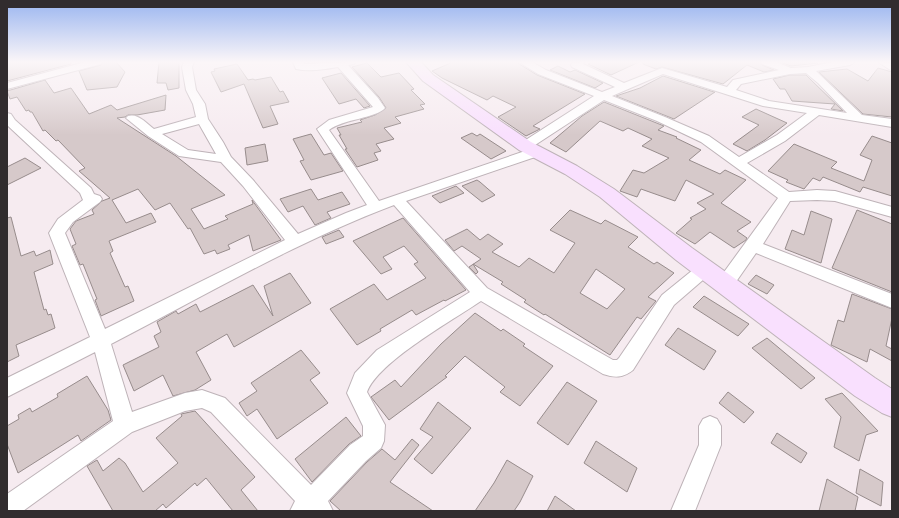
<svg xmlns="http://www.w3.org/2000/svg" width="899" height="518" font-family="'Times New Roman',serif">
  <rect width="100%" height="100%" fill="#f6ebf0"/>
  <path fill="#d6c9ca" stroke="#978c8c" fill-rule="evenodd" d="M7 62H71V64L7 81Z
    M103 62H116L125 72 117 87 87 90 79 71 101 65Z
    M159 62H179V88L168 90 166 83H157Z
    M453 62H516L537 75 585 94 533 126 540 129 526 136 498 117 516 107 493 96 487 100 442 78 432 71Z
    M593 62H639L611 75 588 64Z
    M643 62H760L762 65 774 70 764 72 747 65 723 84 662 67 656 69 643 64Z
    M780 62H815L818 63 791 66Z
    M367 63 381 77 399 73 414 89 411 90 425 104 420 105 424 109 395 117 401 123 384 128 394 139 376 144 381 151 374 153 378 160 357 167 345 149H347L339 135H341L337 128 362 122 360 120 375 115 386 108 379 97 352 67Z
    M237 64 248 80 253 79 255 80 271 77 280 92 283 91 289 102 270 106 278 124 263 128 244 84 221 92 211 72 215 71 214 69Z
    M558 66 570 72 575 70 603 83 595 88 550 70Z
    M878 68 892 72V117L863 114 819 72 847 69 868 81Z
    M341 73 370 106 364 108 356 99 339 104 322 78Z
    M790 75H806L843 111 831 109 835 104 792 101 785 89H780L773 79Z
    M663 76 714 92H715L674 119 616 96 640 88Z
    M45 80 54 93 71 88 89 114 111 105 117 110 166 95 165 110 137 115H128L125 117 117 118 176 156 225 195 191 209 204 229 228 219 225 216 253 204 252 200 281 240 253 251 249 235 228 245 230 249 217 254 215 250 204 254 190 228 188 229 170 203 155 210 138 189 112 200 126 223 151 213 156 222 109 241 113 251 110 253 125 287 128 286 134 301 101 316 95 300 97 299 83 264 80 265 72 246 76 244 70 229 76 221 94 214 92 210 102 201 110 198 79 171 85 168 58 140 56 141 45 130 43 131 32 112H30L29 110 26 111 17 97 10 99 7 91Z
    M604 102 664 126 658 130 677 137 676 138 701 150 689 160 720 174 725 170 746 180 721 203 751 222 737 231 747 238 746 240 734 248 710 232 695 244 676 233 692 219 690 218 706 209 697 203 714 194 686 180 675 201 641 189 637 197 620 191 633 170 644 173 669 158 642 146 652 139 628 128 623 131 600 121 566 152 550 143 582 116Z
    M756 109 787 123 765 140 747 151 733 144 759 125 742 117Z
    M472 133 477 136 480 134 506 151 491 159 461 138Z
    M311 134 324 155 331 153 343 171 311 180 300 161 304 160 293 139Z
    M872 136 892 143V196L863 187 860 192 823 177 820 181 813 178 804 189 786 182 788 180 768 171 794 144 837 162 831 168 864 181 872 160 860 155Z
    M265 144 268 161 247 165 245 148Z
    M25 158 41 168 7 185V167Z
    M477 180 480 182 495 195 482 202 462 186Z
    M456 186 464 193 440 203 432 196Z
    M311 189 318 200 342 192 350 204 327 212 331 218 315 225 303 206 288 212 280 199Z
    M570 210 601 224 605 220 638 237 628 247 654 264 657 262 674 273 648 297 656 301 641 319 637 317 610 355 545 314 544 315 524 302 526 300 501 284 503 282 473 264 478 272 476 274 469 267 481 259 462 246 454 251 445 240 467 229 480 240 488 234 503 244 492 252 519 267 529 258 554 273 575 243 550 230ZM596 269 625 289 607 309 580 293Z
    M857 210 892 224V292L832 268Z
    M811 211 832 219 821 263 785 249 792 230 804 235Z
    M11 217 21 256 34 251 36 256 50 250 53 264 34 272 44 310 46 309 48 315 51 314 55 328 16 345 19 356 7 362V218Z
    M403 218 466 290 445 301 444 300 416 315 412 310 380 329 381 331 357 345 330 309 374 284 387 300 426 278 414 264 418 262 404 246 383 257 392 269 381 274 353 241Z
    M339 230 344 237 326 244 322 237Z
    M290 273 311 303 234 347 227 334 196 352 211 380 195 390 173 396 163 375 134 391 123 365 159 347 154 336 161 332 157 322 176 311 178 314 196 304 200 312 204 310 253 285 273 316 264 286Z
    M756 275 774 285 767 294 748 284Z
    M852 294 892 309V318L886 346 892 349V361L870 349 867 362 831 345 838 320 844 322Z
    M704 296 749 324 738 336 693 307Z
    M475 313 501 331 503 329 525 344 523 346 553 366 520 406 500 392 505 387 465 356 445 376 447 377 389 420 371 397 395 380 401 387 441 344Z
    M678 328 716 351 704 370 665 345Z
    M767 338 815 378 801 389 752 348Z
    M301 350 320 373 310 380 328 403 277 439 257 409 247 416 239 403 257 391 251 383Z
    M87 376 108 410 111 420 81 441 78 435 18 473 7 444V426L19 419 18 415 30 408 32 412 58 397 57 394Z
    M567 382 597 401 568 445 537 423Z
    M728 392 754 412 744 423 719 403Z
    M842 393 878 431 866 435 859 461 834 447 841 417 825 399Z
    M438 402 471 428 432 474 414 459 433 437 420 429Z
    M195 411 255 477 241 490 258 511H233L206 478 197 486 195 483 166 508 163 504 155 511H113L87 466 97 460 103 471 119 458 125 463 143 492 178 463 156 438 182 416 181 414Z
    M346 417 361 436 349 444 312 482 295 459Z
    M777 433 807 453 801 463 771 443Z
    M412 439 419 445 390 482 433 511H341L330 501 367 462 382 449 395 460Z
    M596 441 637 468 627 492 584 463Z
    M507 460 533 476 520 502 514 511H475L494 483Z
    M860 469 883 482 881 506 856 493Z
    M827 479 858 497 855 511H819Z
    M555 496 576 511H547Z"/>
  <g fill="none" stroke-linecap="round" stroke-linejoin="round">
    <defs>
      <path id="street" d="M85 62H102L101 64 7 89V83Z
        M184 62H194L192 67 196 90 205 104 208 119 223 142 231 157 253 180 298 234 346 213 367 205 317 129 329 120 373 107 338 67C325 69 310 72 296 69L293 62H303L304 64 355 62 354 64 348 65 378 98 385 108C377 118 343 119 329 130L379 201 531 149H541L542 152 541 155 406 201 487 288 613 360H617L619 358 662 295 699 265 705 263 711 265 713 269 711 273 674 305 633 370C623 378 615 378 603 374L481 301C453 320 378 362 367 392L385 425 384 441 381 448 366 461 328 501 333 511H290L295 501 211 412 202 408 185 411 132 432 23 511H7V494L113 421 95 352 7 397V378L90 337 49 233 58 219 83 200 80 193 7 125V113L11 114 15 120 91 188 94 194 100 196 102 199 100 202 73 222 65 233 105 329 285 240 243 186 221 162 179 156 148 136 126 118 128 116C138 113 146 123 154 129L196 117 193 104 186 90 182 67ZM199 124 216 154 188 150 162 134ZM394 205 470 292 377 350 355 373 347 393 363 426V436L350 445 311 485 225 398 202 390 185 393 132 412 111 344C204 296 296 242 394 205Z
        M519 62H532L546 70 602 92 615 87 572 67 571 65 572 63 585 62 583 64 624 83 662 68 727 87 733 80 779 70 762 64 761 62H776L791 68 808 67 833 62H855L850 65 816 71 862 115 892 119V127L819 115 785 141 747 163 789 192 817 190 835 191 892 207V217L835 201 817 200 790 201 763 244 892 294V308L756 253 731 289 725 290 719 289 717 284 719 279 778 198 701 142 657 121 604 100 529 149H521L519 146 521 143 594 96 538 74ZM806 73 818 83 847 113 769 101 736 90 741 84 790 74ZM663 74 763 106 807 113 777 135 739 157 709 136 665 117 612 96Z
        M878 62 892 63V71Z
        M710 416 717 419 721 426V445L695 511H671L699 445V426L703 419Z"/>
      <path id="secondary" d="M406 62H421L433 75 531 142 577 166 614 189 692 248 875 378 892 389V417L882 413 855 396 676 260 600 197 565 174 519 150 423 81Z"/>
    </defs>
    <use href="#street" stroke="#beb3b8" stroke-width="2"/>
    <use href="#secondary" stroke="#beb3b8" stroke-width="2"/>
    <use href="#street" fill="#fff" fill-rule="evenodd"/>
    <use href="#secondary" fill="#f9e0fe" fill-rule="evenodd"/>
  </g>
  <linearGradient id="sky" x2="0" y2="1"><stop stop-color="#9ab5f0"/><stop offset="0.46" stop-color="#fbf6f8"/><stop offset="1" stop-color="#fbf6f8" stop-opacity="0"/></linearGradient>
  <rect width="899" height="135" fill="url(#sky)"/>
  <rect width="899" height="518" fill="none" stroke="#312c2e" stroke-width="16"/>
</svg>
